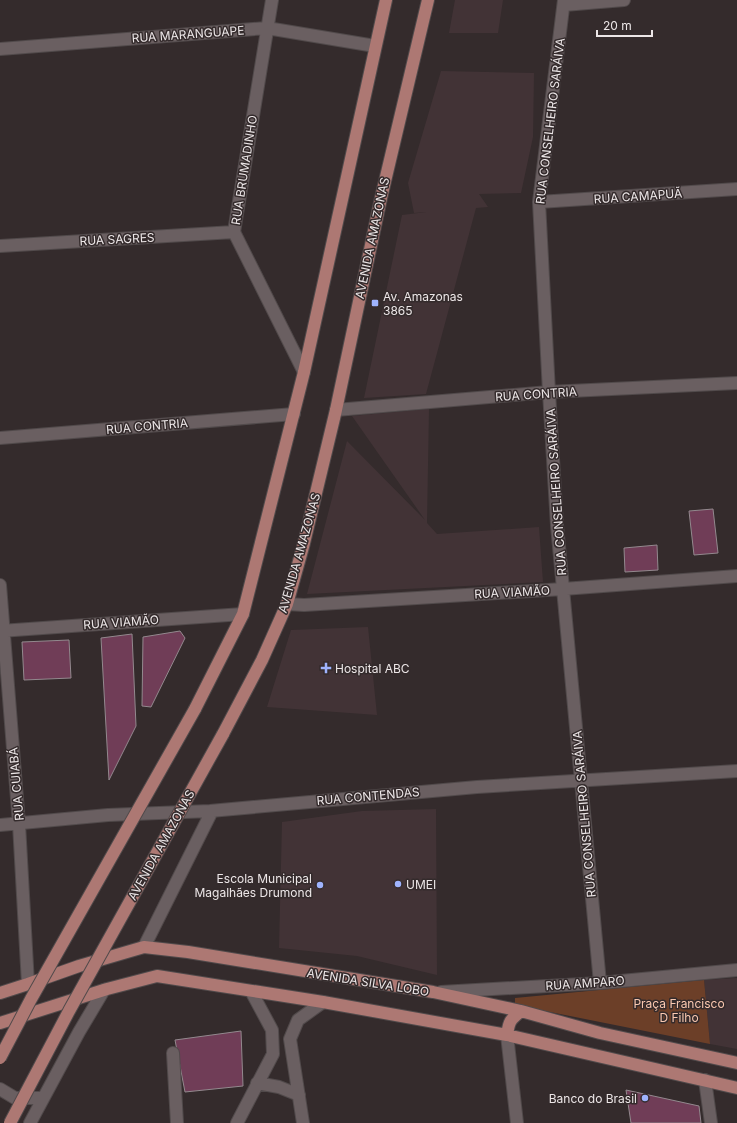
<svg xmlns="http://www.w3.org/2000/svg" width="737" height="1123" font-family="Inter,sans-serif">
  <rect width="100%" height="100%" fill="#342b2c"/>
  <path fill="#423336" d="M455 0H503L498 33H449Z
    M441 71 534 73 533 137 521 193 479 194 488 207 476 208 426 394 364 398 402 215 426 212 414 213 408 183Z
    M429 409 427 523 437 534 539 527 543 582 307 594 347 441 425 520 352 416Z
    M368 627 377 715 267 707 291 630Z
    M436 809 437 975 357 956 279 948 282 822 362 811Z
    M737 978V1049L710 1044 704 980Z"/>
  <path fill="#6c3f28" d="M704 980 710 1044 515 1005V998Z"/>
  <path fill="#703d57" stroke="#93898e" d="M713 509 718 553 694 555 689 511Z
    M657 545 658 570 625 572 624 548Z
    M180 631 185 638 151 707 142 706 143 637Z
    M132 634 136 726 109 780 101 638Z
    M69 640 71 678 24 680 22 642Z
    M241 1031 243 1086 185 1092 175 1040Z
    M626 1090 699 1106 701 1123H631Z"/>
  <g fill="none" stroke-linecap="round" stroke-linejoin="round">
    <defs>
      <path id="minor" d="M272 0 234 232 304 372
        M564 0 539 202 549 392 557 525 600 983
        M564 5 624 0
        M0 49 267 28 375 46
        M539 202 737 189
        M0 246 234 232
        M336 410 549 392 737 383
        M0 438 294 414
        M0 585 19 824 28 984
        M287 604 304 605 563 589 737 576
        M0 631 243 614
        M0 825 108 815 210 811 477 787 737 771
        M144 947 212 811
        M441 992 600 983 737 970
        M507 1035 517 1123
        M173 1053 177 1123
        M705 1080 711 1123
        M257 1083 279 1087 299 1095
        M0 1089 15 1098H42
        M30 1123 79 1032 104 990
        M237 1123 273 1054 272 1030 251 991
        M303 1123 290 1039 298 1020 323 1002"/>
      <path id="major" d="M195 709 243 614 304 372 386 0
        M223 734 262 660 287 604 303 547 336 410 381 198 428 0
        M0 993 28 984 79 966 144 947 188 952 433 992 521 1011 600 1033 737 1063
        M0 1023 107 989 157 976 323 1002 507 1035 737 1088
        M507 1035C509 1021 510 1020 521 1011"/>
    </defs>
    <use href="#minor" stroke="#514a4b" stroke-width="14"/>
    <use href="#major" stroke="#514a4b" stroke-width="14"/>
    <use href="#minor" stroke="#6a5f61" stroke-width="12"/>
    <use href="#major" stroke="#ad7873" stroke-width="12"/>
    <defs>
      <path id="major-bridge" d="M0 1058 31 999 195 709
        M10 1123 69 1011 223 734"/>
    </defs>
    <use href="#major-bridge" stroke="#514a4b" stroke-width="14" stroke-linecap="butt"/>
    <use href="#major-bridge" stroke="#ad7873" stroke-width="12"/>
  </g>
  <g fill="#9fb3fd" stroke="#342b2c" stroke-width="1.5">
    <rect x="371" y="299" width="8" height="8" rx="2"/>
    <path d="M324 662h4v4h4v4h-4v4h-4v-4h-4v-4h4z"/>
    <circle cx="398" cy="884" r="4"/>
    <circle cx="320" cy="885" r="4"/>
    <circle cx="645" cy="1098" r="4"/>
  </g>
  <g text-anchor="middle" dominant-baseline="central" stroke-width="3" stroke-linejoin="round" paint-order="stroke">
    <g font-size="12" fill="#ece6e7" stroke="#342b2c">
      <text transform="translate(188 34) rotate(-4)">RUA MARANGUAPE</text>
      <text transform="translate(550 121) rotate(-83)">RUA CONSELHEIRO SARÁIVA</text>
      <text transform="translate(244 170) rotate(-81)">RUA BRUMADINHO</text>
      <text transform="translate(638 196) rotate(-4)">RUA CAMAPUÃ</text>
      <text transform="translate(372 238) rotate(-78)">AVENIDA AMAZONAS</text>
      <text transform="translate(117 239) rotate(-3)">RUA SAGRES</text>
      <text transform="translate(536 394) rotate(-4)">RUA CONTRIA</text>
      <text transform="translate(147 426) rotate(-5)">RUA CONTRIA</text>
      <text transform="translate(556 492) rotate(-94)">RUA CONSELHEIRO SARÁIVA</text>
      <text transform="translate(299 553) rotate(-74)">AVENIDA AMAZONAS</text>
      <text transform="translate(512 592) rotate(-3)">RUA VIAMÃO</text>
      <text transform="translate(121 622) rotate(-4)">RUA VIAMÃO</text>
      <text transform="translate(16 784) rotate(-95)">RUA CUIABÁ</text>
      <text transform="translate(368 796) rotate(-5)">RUA CONTENDAS</text>
      <text transform="translate(584 814) rotate(-95)">RUA CONSELHEIRO SARÁIVA</text>
      <text transform="translate(161 845) rotate(-61)">AVENIDA AMAZONAS</text>
      <text transform="translate(368 982) rotate(9)">AVENIDA SILVA LOBO</text>
      <text transform="translate(585 983) rotate(-4)">RUA AMPARO</text>
    </g>
    <g font-size="12" fill="#ece6e7" stroke="#342b2c" text-anchor="start">
      <text x="383" y="296">Av. Amazonas<tspan x="383" dy="14">3865</tspan></text>
      <text x="335" y="668">Hospital ABC</text>
      <text x="312" y="878" text-anchor="end">Escola Municipal<tspan x="312" dy="14">Magalhães Drumond</tspan></text>
      <text x="406" y="884">UMEI</text>
      <text x="637" y="1098" text-anchor="end">Banco do Brasil</text>
    </g>
    <g font-size="12" fill="#fac8b0" stroke="#342b2c">
      <text x="679" y="1003">Praça Francisco<tspan x="679" dy="14">D Filho</tspan></text>
    </g>
  </g>
  <path d="M597 30v6h55v-6" fill="none" stroke="#ece6e7" stroke-width="2"/>
  <text x="603" y="30" font-size="12" fill="#ece6e7" stroke="#342b2c" stroke-width="3" paint-order="stroke">20 m</text>
</svg>
